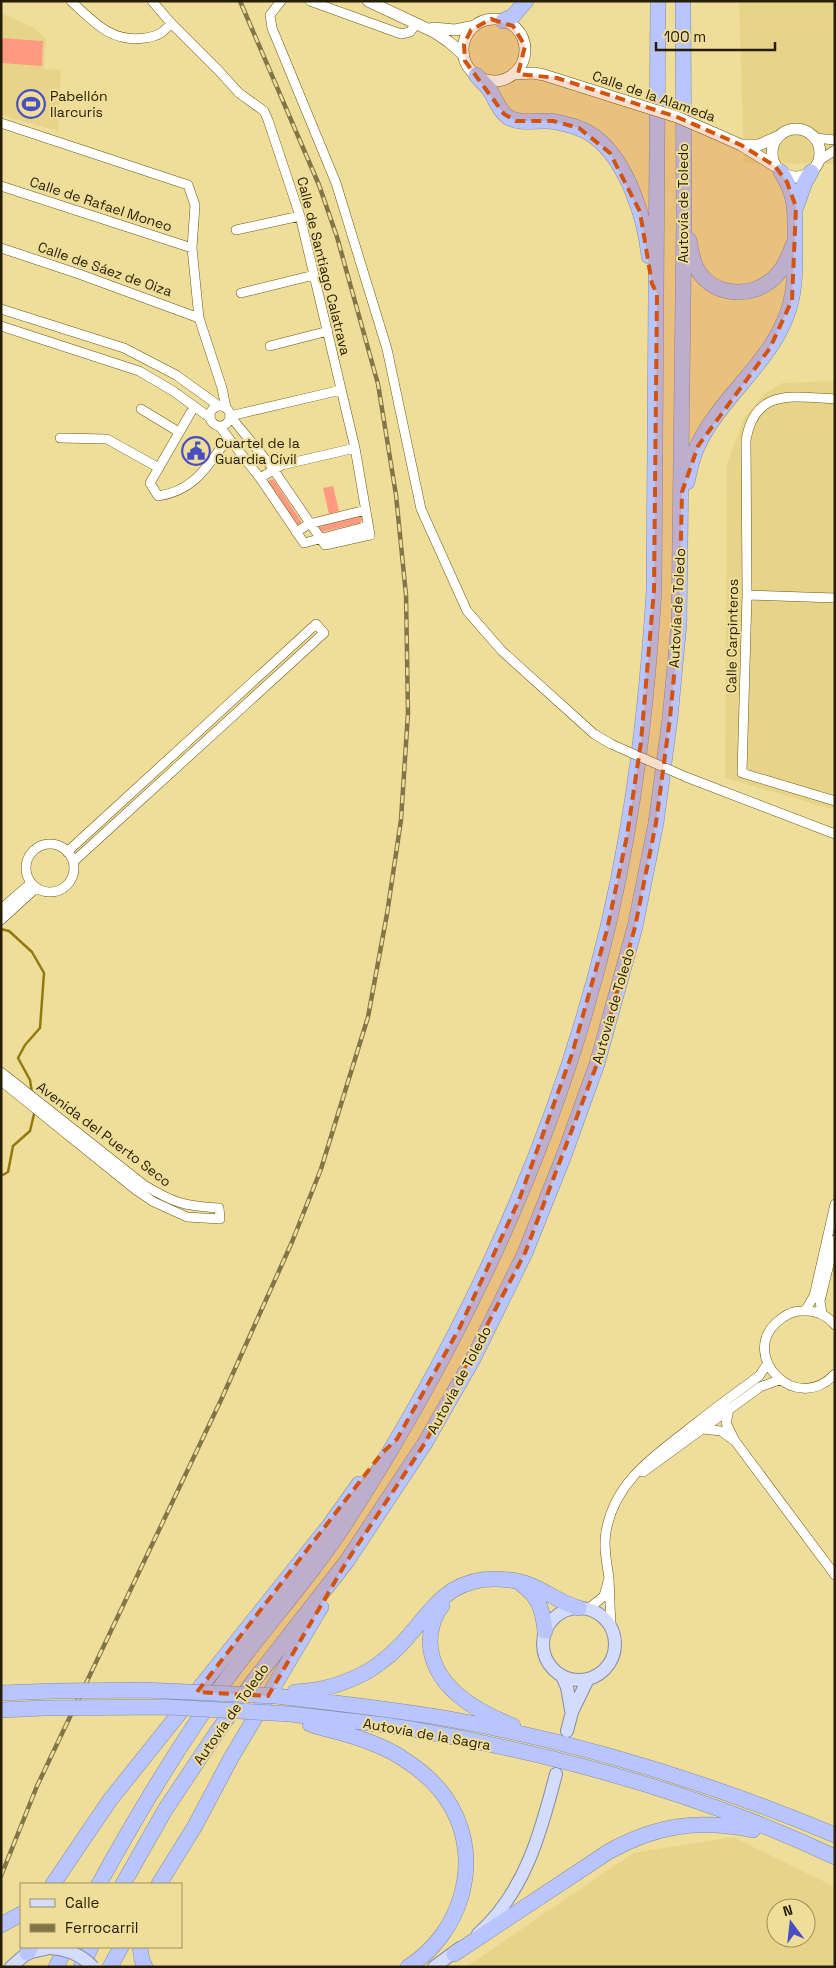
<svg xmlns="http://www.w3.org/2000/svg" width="836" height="1968" font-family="'Space Grotesk',sans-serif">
  <rect width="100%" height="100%" fill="#efdd9a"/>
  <path fill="#e8d489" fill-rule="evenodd" d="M739 1H835V164L744 163Z
    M1 13 34 28 46 39 44 69 61 70 58 131 1 115Z
    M835 381V810L725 778 727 464 744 418 763 395 782 383Z
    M733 1837 835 1887V1967H466L633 1853ZM776 1908H806V1938H776Z"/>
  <path fill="#fe9a81" d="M1 38 43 41 42 66 1 63Z
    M271 479 274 480 301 521V524L296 525 268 482Z
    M333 486 339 511 329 514 323 488Z
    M359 516 363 518 360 523 318 533 317 526Z"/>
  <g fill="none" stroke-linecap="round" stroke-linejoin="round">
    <path stroke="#927a10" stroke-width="2.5" d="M1 929 9 931 32 952 44 973 40 1028 25 1045 18 1058 30 1080 32 1093
      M1 1176 8 1172 13 1146 30 1131 35 1110"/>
    <defs>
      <path id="street" d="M71 1C94 22 111 43 145 38 158 36 163 33 171 23
        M152 1 171 23 218 70 239 93 264 111 268 120 300 216 355 448 370 535 325 545 271 466 230 416 341 390
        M281 1 270 15 272 28 336 183 387 349 421 509 467 611 502 651 594 734 611 744
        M310 1 401 34 410 32 417 23
        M1 123 188 185 195 205 192 248 199 318 222 388 226 408
        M815 138 835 140
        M820 160 835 150
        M1 186 192 248
        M236 230 300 216
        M1 248 79 274 199 318
        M241 293 314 275
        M1 309 124 348 176 375 219 406
        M1 326 139 371 173 391 209 417
        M270 346 328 331
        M835 399C794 397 755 387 746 440L747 595 742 773 835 801
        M210 416a10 10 0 1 1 20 0a10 10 0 1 1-20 0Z
        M141 409 179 432
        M191 412 150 483 158 496C195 491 208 465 228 438
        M220 427 260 478 304 543 368 526
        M60 438 107 439 159 468
        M260 478 282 465 355 448
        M296 532 309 524 366 510
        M747 595 835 598
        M686 777 835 834
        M26 868a24 24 0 1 1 48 0a24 24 0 1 1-48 0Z
        M67 852 316 624 324 633 73 862
        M1 909 31 883
        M1 920 36 888
        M1 1072 144 1185C174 1203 184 1206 219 1208L220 1219 187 1217 154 1202 136 1190 1 1081
        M805 1311 814 1296 835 1204
        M822 1314 820 1301 835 1240
        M835 1325C826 1314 814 1310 801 1311 791 1311 784 1316 777 1322 739 1356 796 1416 835 1374
        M703 1429 721 1431 735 1441 726 1423 729 1410
        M735 1441 835 1575
        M643 1472 760 1387 779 1380
        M609 1578C607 1563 603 1547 606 1532 614 1484 650 1459 686 1431 710 1412 734 1394 759 1376L768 1363
        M588 1609 604 1596 609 1578 611 1628"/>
      <path id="secondary" d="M368 1 434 32 449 42 464 55
        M463 50a31 31 0 1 1 62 0a31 31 0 1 1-62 0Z
        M433 28 455 30 475 26
        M513 74 534 73 544 75 626 101
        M772 153a24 24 0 1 1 48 0a24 24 0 1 1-48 0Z
        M714 133 741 145 775 166
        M743 145H759L779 136"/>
      <path id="primary" d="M543 1644a36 36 0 1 1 72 0a36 36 0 1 1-72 0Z
        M562 1676 567 1687 571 1710
        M567 1731 572 1712 588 1679
        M478 1934C525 1892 541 1832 556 1774
        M11 1967 27 1953 50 1948
        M434 1967 460 1948"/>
      <path id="highway" d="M503 21 513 16 526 1
        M476 75C480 80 485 84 489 89 495 98 499 111 508 117 522 126 541 118 557 122 570 125 583 128 595 137 627 161 645 218 649 256
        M796 207 805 182 811 172
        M689 240C691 249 692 259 696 267 711 297 753 300 776 276 784 268 789 256 793 245
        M687 482C690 469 692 457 698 445 720 398 767 366 786 317 796 293 795 267 795 242 795 213 797 197 781 172
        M521 1584C539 1596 543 1611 545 1631
        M442 1606C434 1615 430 1630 430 1642 432 1687 476 1711 513 1726
        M295 1692C304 1691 313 1691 321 1689 342 1684 363 1676 380 1663 428 1629 436 1570 510 1580 539 1583 553 1601 579 1608
        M1 1693 54 1691
        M276 1696C334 1703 392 1709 449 1719 581 1743 711 1783 835 1835
        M1 1710 45 1708
        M290 1714C330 1719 371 1722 411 1729 555 1754 702 1794 835 1857
        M310 1724C320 1728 332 1730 342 1733 363 1739 387 1747 405 1760 424 1772 441 1788 452 1808 483 1864 460 1934 408 1967
        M53 1884 110 1800 329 1526 359 1484
        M99 1884C138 1813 180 1743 228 1677 268 1623 314 1573 350 1516 483 1308 585 1078 627 833 641 753 649 672 654 590L658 1
        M123 1884 165 1810 217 1732 252 1683 347 1561 425 1443 473 1359 525 1253 563 1158 597 1064 635 927 656 823 670 718 679 624 684 220 683 1
        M159 1884 195 1826 231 1758 321 1607
        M1 1925 21 1914
        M140 1947 142 1960 145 1967
        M27 1953 31 1947
        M454 1954 608 1852C656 1825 698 1819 753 1830
        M56 1967 66 1947
        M81 1967 91 1947
        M110 1967 121 1947"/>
    </defs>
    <use href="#street" stroke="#695812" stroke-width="10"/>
    <use href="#secondary" stroke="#695812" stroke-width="12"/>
    <use href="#primary" stroke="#858ba6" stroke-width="14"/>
    <use href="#highway" stroke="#858ba6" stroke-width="16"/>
    <use href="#street" stroke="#fff" stroke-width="9"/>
    <use href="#secondary" stroke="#fff" stroke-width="11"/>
    <use href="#primary" stroke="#d4dcfe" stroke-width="12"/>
    <use href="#highway" stroke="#b8c5fe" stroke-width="15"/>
    <defs>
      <path id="rail" d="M1 1876 37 1786 221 1400 292 1242 321 1169 368 1017 387 914 401 820 408 713 406 595 396 495 378 384 337 237 319 185 240 1"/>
    </defs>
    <use href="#rail" stroke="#827649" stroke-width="4.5"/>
    <use href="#rail" stroke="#efdd9a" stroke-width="2.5" stroke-dasharray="8" stroke-linecap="butt"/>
    <defs>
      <path id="street-bridge" d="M611 744 686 777"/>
      <path id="secondary-bridge" d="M626 101 677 117 714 133"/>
      <path id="primary-bridge" d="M50 1948C67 1949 81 1954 93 1967"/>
      <path id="highway-bridge" d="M54 1691 144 1690 276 1696
        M45 1708 168 1707 290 1714"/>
    </defs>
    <use href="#street-bridge" stroke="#695812" stroke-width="10" stroke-linecap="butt"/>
    <use href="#secondary-bridge" stroke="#695812" stroke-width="12" stroke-linecap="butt"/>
    <use href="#primary-bridge" stroke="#858ba6" stroke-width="14" stroke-linecap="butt"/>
    <use href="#highway-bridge" stroke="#858ba6" stroke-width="16" stroke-linecap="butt"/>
    <use href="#street-bridge" stroke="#fff" stroke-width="9"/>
    <use href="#secondary-bridge" stroke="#fff" stroke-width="11"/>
    <use href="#primary-bridge" stroke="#d4dcfe" stroke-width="12"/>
    <use href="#highway-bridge" stroke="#b8c5fe" stroke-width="15"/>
  </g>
  <path fill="#d4530b" fill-opacity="0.2" stroke="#d4530b" stroke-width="4" stroke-dasharray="10 6" stroke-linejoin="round" d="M491 19 513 26 525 46 518 74 557 78 677 117 741 145 775 166 787 182 796 207 792 300 770 348 698 446 682 492 679 624 670 718 656 823 635 927 597 1064 525 1253 425 1443 347 1561 268 1696 197 1692 382 1453 397 1439 459 1329 519 1200 572 1054 607 930 627 836 641 742 654 590 657 293 652 284 640 212 610 153 579 128 553 121H516L504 114 465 61 464 44 471 30Z"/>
  <defs>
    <symbol id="stadium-ring" viewBox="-11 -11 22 22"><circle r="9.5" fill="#efdd9a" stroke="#474dc2" stroke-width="1.5"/><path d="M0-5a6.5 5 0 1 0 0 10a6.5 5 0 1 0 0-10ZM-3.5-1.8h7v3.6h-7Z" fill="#474dc2"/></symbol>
    <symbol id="civic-ring" viewBox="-11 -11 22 22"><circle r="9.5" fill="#efdd9a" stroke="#474dc2" stroke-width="1.5"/><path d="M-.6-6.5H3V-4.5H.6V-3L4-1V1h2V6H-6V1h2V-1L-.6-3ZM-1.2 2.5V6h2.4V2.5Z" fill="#474dc2"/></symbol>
  </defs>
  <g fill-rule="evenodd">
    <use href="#stadium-ring" x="15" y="88" width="32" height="32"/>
    <use href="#civic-ring" x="180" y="435" width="32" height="32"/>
  </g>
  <g text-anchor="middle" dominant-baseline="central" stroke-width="4" stroke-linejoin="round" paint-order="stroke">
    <g font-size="14" fill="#251e03" stroke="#efdd9a" text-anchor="start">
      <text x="50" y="96">Pabellón<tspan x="50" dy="16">Ilarcuris</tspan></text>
      <text x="215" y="443">Cuartel de la<tspan x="215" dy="16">Guardia Cívil</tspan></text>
    </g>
    <g font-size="14" fill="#251e03" stroke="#efdd9a">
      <text transform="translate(654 96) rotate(19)">Calle de la Alameda</text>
      <text transform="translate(683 203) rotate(-90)">Autovía de Toledo</text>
      <text transform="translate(101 204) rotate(18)">Calle de Rafael Moneo</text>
      <text transform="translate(324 266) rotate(76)">Calle de Santiago Calatrava</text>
      <text transform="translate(105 269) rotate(19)">Calle de Sáez de Oiza</text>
      <text transform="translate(677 608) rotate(-87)">Autovía de Toledo</text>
      <text transform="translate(732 636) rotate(-89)">Calle Carpinteros</text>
      <text transform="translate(613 1006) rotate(-74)">Autovía de Toledo</text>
      <text transform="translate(104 1134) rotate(37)">Avenida del Puerto Seco</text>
      <text transform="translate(459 1380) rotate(-62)">Autovía de Toledo</text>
      <text transform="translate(231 1714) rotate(-55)">Autovía de Toledo</text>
      <text transform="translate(427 1734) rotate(10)">Autovía de la Sagra</text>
    </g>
  </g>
  <rect width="836" height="1968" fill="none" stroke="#251e03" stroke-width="5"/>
  <rect x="20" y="1883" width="162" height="65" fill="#efdd9a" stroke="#9e915e"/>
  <rect x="30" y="1899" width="25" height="8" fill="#d4dcfe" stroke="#9e915e"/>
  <text x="65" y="1908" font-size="15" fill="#251e03">Calle</text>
  <rect x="30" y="1924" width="25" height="8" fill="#827649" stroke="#9e915e"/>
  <text x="65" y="1933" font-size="15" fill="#251e03">Ferrocarril</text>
  <g transform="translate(791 1923) rotate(345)"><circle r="24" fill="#efdd9a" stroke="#9e915e"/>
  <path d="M0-4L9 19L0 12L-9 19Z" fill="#474dc2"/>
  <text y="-8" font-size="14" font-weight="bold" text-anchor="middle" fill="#251e03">N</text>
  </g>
  <path d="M656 42v8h119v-8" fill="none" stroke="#251e03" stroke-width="2.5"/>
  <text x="664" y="42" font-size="15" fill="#251e03" stroke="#efdd9a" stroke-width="4" paint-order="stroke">100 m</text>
</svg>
